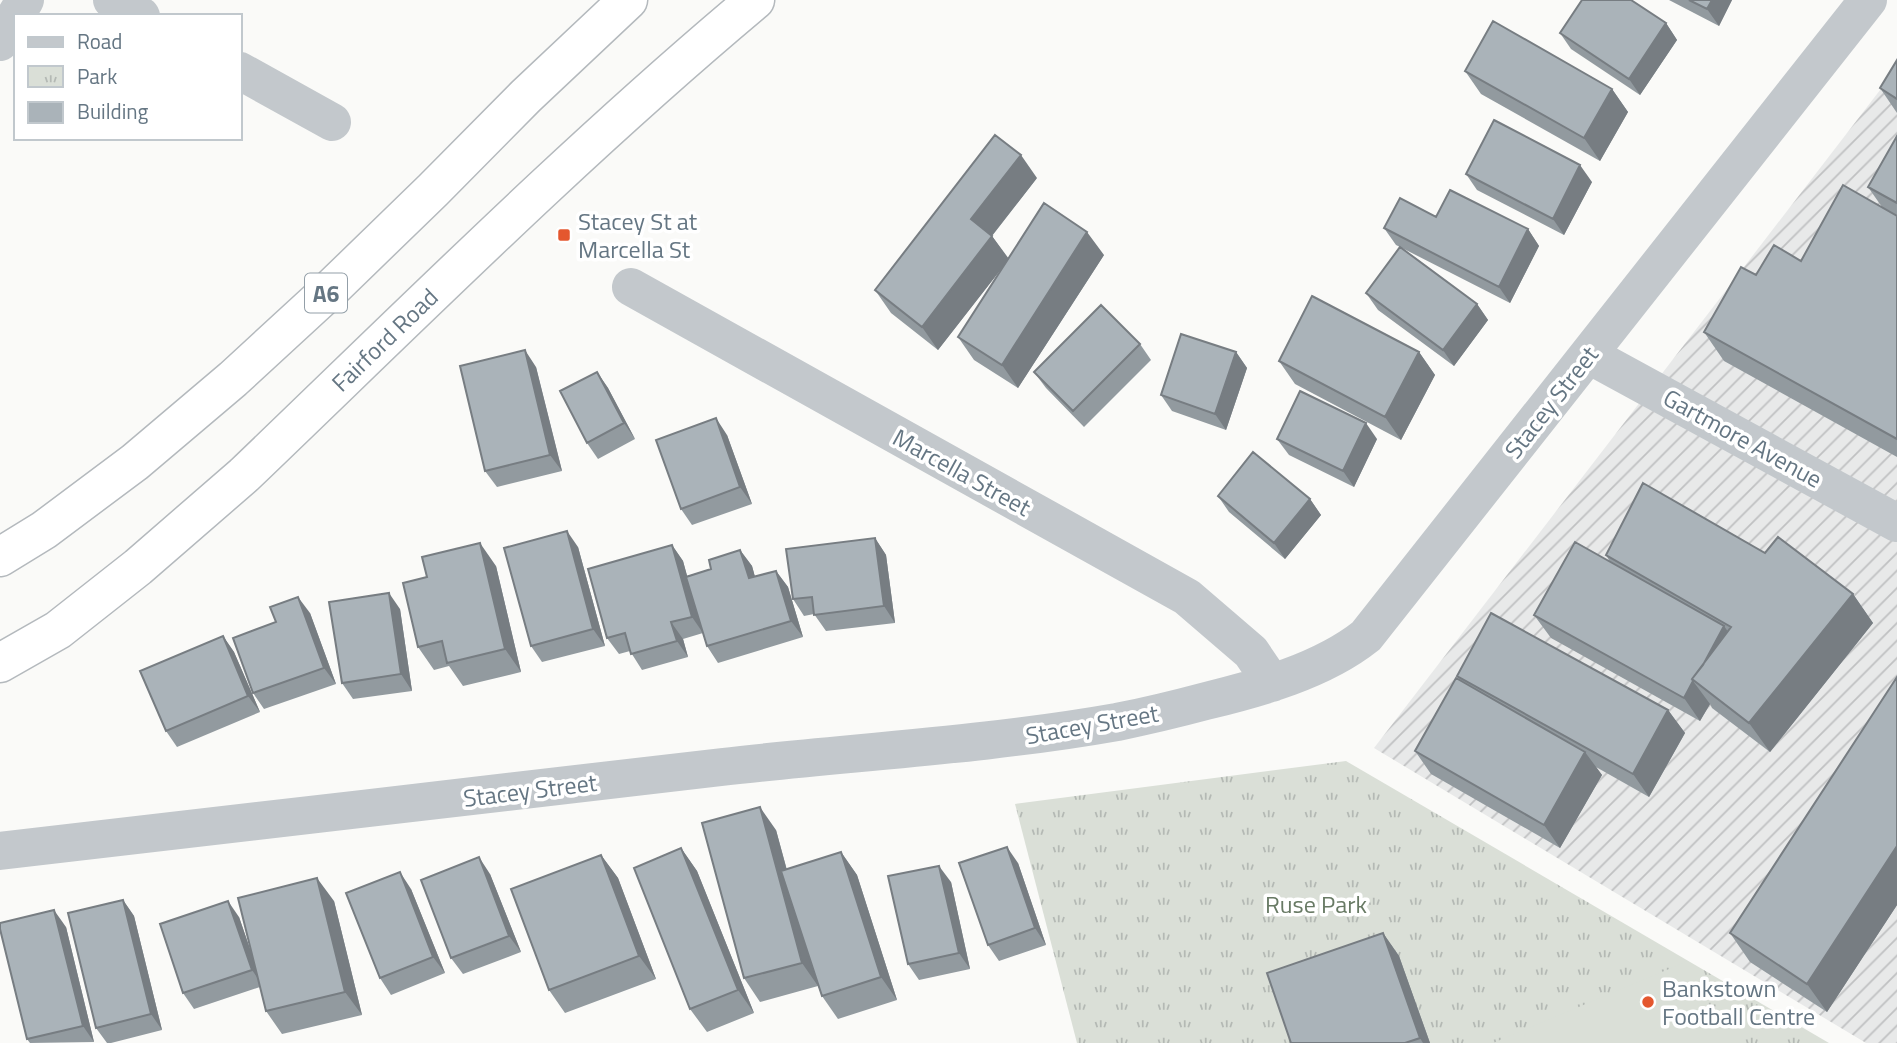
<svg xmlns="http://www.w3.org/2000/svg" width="1897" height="1043" font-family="'Titillium Web',sans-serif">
  <defs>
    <pattern id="industrial-furrows" width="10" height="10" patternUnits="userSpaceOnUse" patternTransform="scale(1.75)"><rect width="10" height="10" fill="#e8e9e9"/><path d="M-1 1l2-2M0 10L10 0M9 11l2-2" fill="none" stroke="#c0c1c2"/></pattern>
    <pattern id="park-tufts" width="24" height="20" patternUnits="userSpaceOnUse" patternTransform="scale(1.75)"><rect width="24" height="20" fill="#dadfd7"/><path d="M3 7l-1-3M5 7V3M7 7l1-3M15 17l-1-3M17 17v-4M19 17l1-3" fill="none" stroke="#b4b9b4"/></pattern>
  </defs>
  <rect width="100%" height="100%" fill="#fafaf8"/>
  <path fill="url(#industrial-furrows)" d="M1897 68V1043H1866L1374 748Z"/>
  <path fill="url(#park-tufts)" d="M1346 761 1829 1043H1077L1015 804Z"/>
  <path fill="#dadfd7" d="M1688 961 1722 1043H1493Z"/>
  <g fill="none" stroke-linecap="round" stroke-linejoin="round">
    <defs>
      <g id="highway">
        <path d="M0 557 44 530 135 462 233 379 333 287 433 190 526 96 628 0"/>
        <path id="s1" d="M0 663 58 630 138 567 244 475C412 314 577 149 755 0"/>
      </g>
    </defs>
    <use href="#highway" stroke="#b4b9bd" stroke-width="41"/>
    <path stroke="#c3c8cc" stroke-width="38" d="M112 0 141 16
      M0 42 25 0
      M240 71 332 122
      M631 287 1187 597 1251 652 1272 683
      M1589 355 1897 523
      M0 851C241 823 481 795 722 767 853 752 987 745 1117 722 1147 716 1176 709 1206 701 1259 688 1322 671 1366 636L1868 0"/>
    <use href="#highway" stroke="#fff" stroke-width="38"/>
  </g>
  <path fill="#929a9f" d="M1669 0H1732L1719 26Z
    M1666 23 1677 40 1640 95 1571 49 1560 33Z
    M1897 60V113L1880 88Z
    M1465 71 1612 89 1628 112 1600 161 1481 94Z
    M1897 136V457L1724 361 1704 332 1756 275 1801 261 1882 207 1868 187Z
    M1466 174 1592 182 1564 235 1477 190Z
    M1037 178 992 236 1008 259 1104 255 1018 388 974 360 958 337 1005 264 938 350 891 313 875 290Z
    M1436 217 1528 229 1539 246 1510 303 1402 248 1477 304 1488 320 1454 366 1378 310 1366 293 1400 247 1396 245 1384 228Z
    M1140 344 1151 360 1084 427 1046 388 1034 372Z
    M1236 352 1247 368 1226 430 1172 411 1161 395Z
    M1419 352 1435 375 1401 440 1295 384 1279 361Z
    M536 367 562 471 497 487 485 471Z
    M597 372 608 388 635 439 598 459 587 443Z
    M727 435 752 504 692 525 681 509Z
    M1277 439H1377L1354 487 1289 455Z
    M1218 496 1310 499 1321 515 1285 559 1229 512Z
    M875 538 886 555 895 623 826 631 814 614 804 616 793 599Z
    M672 545 683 561 687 576 711 569 740 550 752 566 755 577 776 571 788 587 803 637 718 663 707 646 703 633 683 639 688 657 642 670 630 651 619 654 607 638Z
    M578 547 605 646 542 662 531 646Z
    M1765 553 1853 594 1873 623 1770 752 1712 708 1710 704 1700 721 1551 638 1534 615 1610 562 1606 555Z
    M496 566 521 672 463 686 449 666 434 670 418 647Z
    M400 609 412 691 353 699 342 683Z
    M310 613 336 684 264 709 253 693Z
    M223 636 234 652 260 712 177 747 166 731Z
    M1457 676 1668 710 1685 733 1649 797 1596 767 1602 775 1560 848 1431 774 1415 751 1459 680Z
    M1897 677V905L1827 1012 1750 962 1730 933Z
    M776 830 787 870 841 852 857 875 897 1000 838 1019 822 996 818 986 760 1002 744 978Z
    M681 848 697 871 754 1013 707 1032 690 1009Z
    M601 855 618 878 656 979 565 1013 549 990Z
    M1018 863 1046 945 999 961 988 945Z
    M490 874 521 952 463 974 451 958Z
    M951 882 970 969 919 980 908 964Z
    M411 889 445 973 391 995 380 978Z
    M123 900 134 916 162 1030 111 1043H107L96 1028Z
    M334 901 362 1015 282 1034 266 1011 260 987 194 1009 183 993 239 917 250 949Z
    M66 927 94 1042 30 1043 27 1039Z
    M1383 933 1399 956 1430 1043H1291Z"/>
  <path fill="#777d82" d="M1712 0H1732L1719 26 1707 9Z
    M1666 23 1677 40 1640 95 1629 79Z
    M1612 89 1628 112 1600 161 1584 138Z
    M1021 155 1037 178 987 242 971 219Z
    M1580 165 1592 182 1564 235 1553 219Z
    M1528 229 1539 246 1510 303 1499 287Z
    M1087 232 1104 255 1018 388 1002 365Z
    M992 236 1009 259 938 350 922 327Z
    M1477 304 1488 320 1454 366 1443 350Z
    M525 350 536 367 562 471 550 455Z
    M1236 352 1247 368 1226 430 1215 414Z
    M1419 352 1435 375 1401 440 1385 417Z
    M597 372 608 388 635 439 624 423Z
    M716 418 727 435 752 504 740 487Z
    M1366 423 1377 439 1354 487 1343 471Z
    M1310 499 1321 515 1285 559 1274 543Z
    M567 531 578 547 605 646 593 629Z
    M875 538 886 555 895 623 884 606Z
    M480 543 496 566 521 672 505 649Z
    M672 545 683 561 703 633 692 617Z
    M740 550 752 566 760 595 749 578Z
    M776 571 788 587 803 637 791 621Z
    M389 593 400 609 412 691 401 674Z
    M1853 594 1873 623 1770 752 1749 723Z
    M298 597 310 613 336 684 324 668Z
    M671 622 683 639 688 657 677 641Z
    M1724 626 1740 649 1694 681Z
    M223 636 234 652 260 712 248 696Z
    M1693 681 1710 704 1700 721 1684 698Z
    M1668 710 1685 733 1649 797 1633 774Z
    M1585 752 1602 775 1560 848 1544 825Z
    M760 807 776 830 818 986 802 963Z
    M1897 846V905L1827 1012 1807 984Z
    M1007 847 1018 863 1046 945 1035 928Z
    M681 848 697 871 754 1013 738 990Z
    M841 852 857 875 897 1000 881 977Z
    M601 855 618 878 656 979 639 956Z
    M479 857 490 874 521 952 509 936Z
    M939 866 951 882 970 969 959 953Z
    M400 872 411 889 445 973 433 957Z
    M317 878 334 901 362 1015 345 992Z
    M123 900 134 916 162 1030 151 1014Z
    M228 901 239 917 263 986 252 970Z
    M54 910 66 927 94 1042 83 1026Z
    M1383 933 1399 956 1430 1043H1423L1420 1038Z"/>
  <path fill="#aab3b9" stroke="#777d82" stroke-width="2" d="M1582 0H1631L1666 23 1629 79 1560 33Z
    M1689 0H1712L1707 9Z
    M1493 21 1612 89 1584 138 1465 71Z
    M1897 60V99L1880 88Z
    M1494 120 1580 165 1553 219 1466 174Z
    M995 135 1021 155 971 219 992 236 922 327 875 290Z
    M1897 136V203L1868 187Z
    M1843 185 1897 216V439L1704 332 1741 267 1756 275 1774 245 1801 261Z
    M1450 190 1528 229 1499 287 1384 228 1400 198 1436 217Z
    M1044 203 1087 232 1002 365 958 337Z
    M1400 247 1477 304 1443 350 1366 293Z
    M1312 296 1419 352 1385 417 1279 361Z
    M1101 305 1140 344 1073 411 1034 372Z
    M1181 334 1236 352 1215 414 1161 395Z
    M525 350 550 455 485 471 460 366Z
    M597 372 624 423 587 443 560 391Z
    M1300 391 1366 423 1343 471 1277 439Z
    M716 418 740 487 681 509 656 440Z
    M1253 452 1310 499 1274 543 1218 496Z
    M1643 483 1765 553 1778 537 1853 594 1749 723 1692 679 1731 627 1606 555Z
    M567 531 593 629 531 646 504 548Z
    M875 538 884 606 814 615 812 597 793 599 786 549Z
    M1575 542 1724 626 1703 665 1692 679 1693 681 1684 698 1534 615Z
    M480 543 505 649 447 663 442 641 418 647 403 583 427 577 422 557Z
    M672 545 692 617 671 622 677 641 631 654 625 633 607 638 588 569Z
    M740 550 749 578 776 571 791 621 707 646 686 577 711 569 709 560Z
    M389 593 401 674 342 683 329 602Z
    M298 597 324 668 253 693 233 638 276 622 270 607Z
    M1491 613 1668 710 1633 774 1457 676Z
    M223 636 248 696 166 731 140 671Z
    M1897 677V846L1807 984 1730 933Z
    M1456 678 1585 752 1544 825 1415 751Z
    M760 807 802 963 744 978 702 823Z
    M1007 847 1035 928 988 945 959 863Z
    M681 848 738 990 690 1009 634 868Z
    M841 852 881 977 822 996 781 871Z
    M601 855 639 956 549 990 511 889Z
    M479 857 509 936 451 958 421 880Z
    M939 866 959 953 908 964 888 876Z
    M400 872 433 957 380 978 346 893Z
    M317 878 345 992 266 1011 238 898Z
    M123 900 151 1014 96 1028 68 913Z
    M228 901 252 970 183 993 160 924Z
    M54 910 83 1026 27 1039 0 929V923Z
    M1383 933 1420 1038 1405 1043H1291L1267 973Z"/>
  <g fill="#e4572e" stroke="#fff" stroke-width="2.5">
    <rect x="557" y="228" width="14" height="14" rx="3.5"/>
    <circle cx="1648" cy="1002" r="7"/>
  </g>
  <g text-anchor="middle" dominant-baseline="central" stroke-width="7" stroke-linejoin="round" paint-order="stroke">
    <rect fill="#fff" stroke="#939fa8" stroke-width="2" x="305" y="273.5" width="42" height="39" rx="5"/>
    <g font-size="23" font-weight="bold" fill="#657683">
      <text x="326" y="293">A6</text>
    </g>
    <g font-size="24" fill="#657683" stroke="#fff" text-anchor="start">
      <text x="578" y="221">Stacey St at<tspan x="578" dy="28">Marcella St</tspan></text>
      <text x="1662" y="988">Bankstown<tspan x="1662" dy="28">Football Centre</tspan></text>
    </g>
    <g font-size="24" fill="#657683" stroke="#fff">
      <text stroke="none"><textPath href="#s1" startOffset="504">Fairford Road</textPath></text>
      <text transform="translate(1551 402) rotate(-52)">Stacey Street</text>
      <text transform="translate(1743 438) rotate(29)">Gartmore Avenue</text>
      <text transform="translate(962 472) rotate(29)">Marcella Street</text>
      <text transform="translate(1092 724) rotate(-10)">Stacey Street</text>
      <text transform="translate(530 790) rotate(-7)">Stacey Street</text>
    </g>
    <g font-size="24" fill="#687a64" stroke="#fff">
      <text x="1316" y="904">Ruse Park</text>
    </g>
  </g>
  <rect x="14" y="14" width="228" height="126" fill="#ffffff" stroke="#c1c8cd" stroke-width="2"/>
  <rect x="28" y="37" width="35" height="10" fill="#c3c8cc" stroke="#c1c8cd" stroke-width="2"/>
  <text x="77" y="49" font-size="21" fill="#657683">Road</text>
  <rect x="28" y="66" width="35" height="21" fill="url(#park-tufts)" stroke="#c1c8cd" stroke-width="2"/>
  <text x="77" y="84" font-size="21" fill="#657683">Park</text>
  <rect x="28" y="102" width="35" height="21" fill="#aab3b9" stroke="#c1c8cd" stroke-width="2"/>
  <text x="77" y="119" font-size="21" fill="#657683">Building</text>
</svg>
